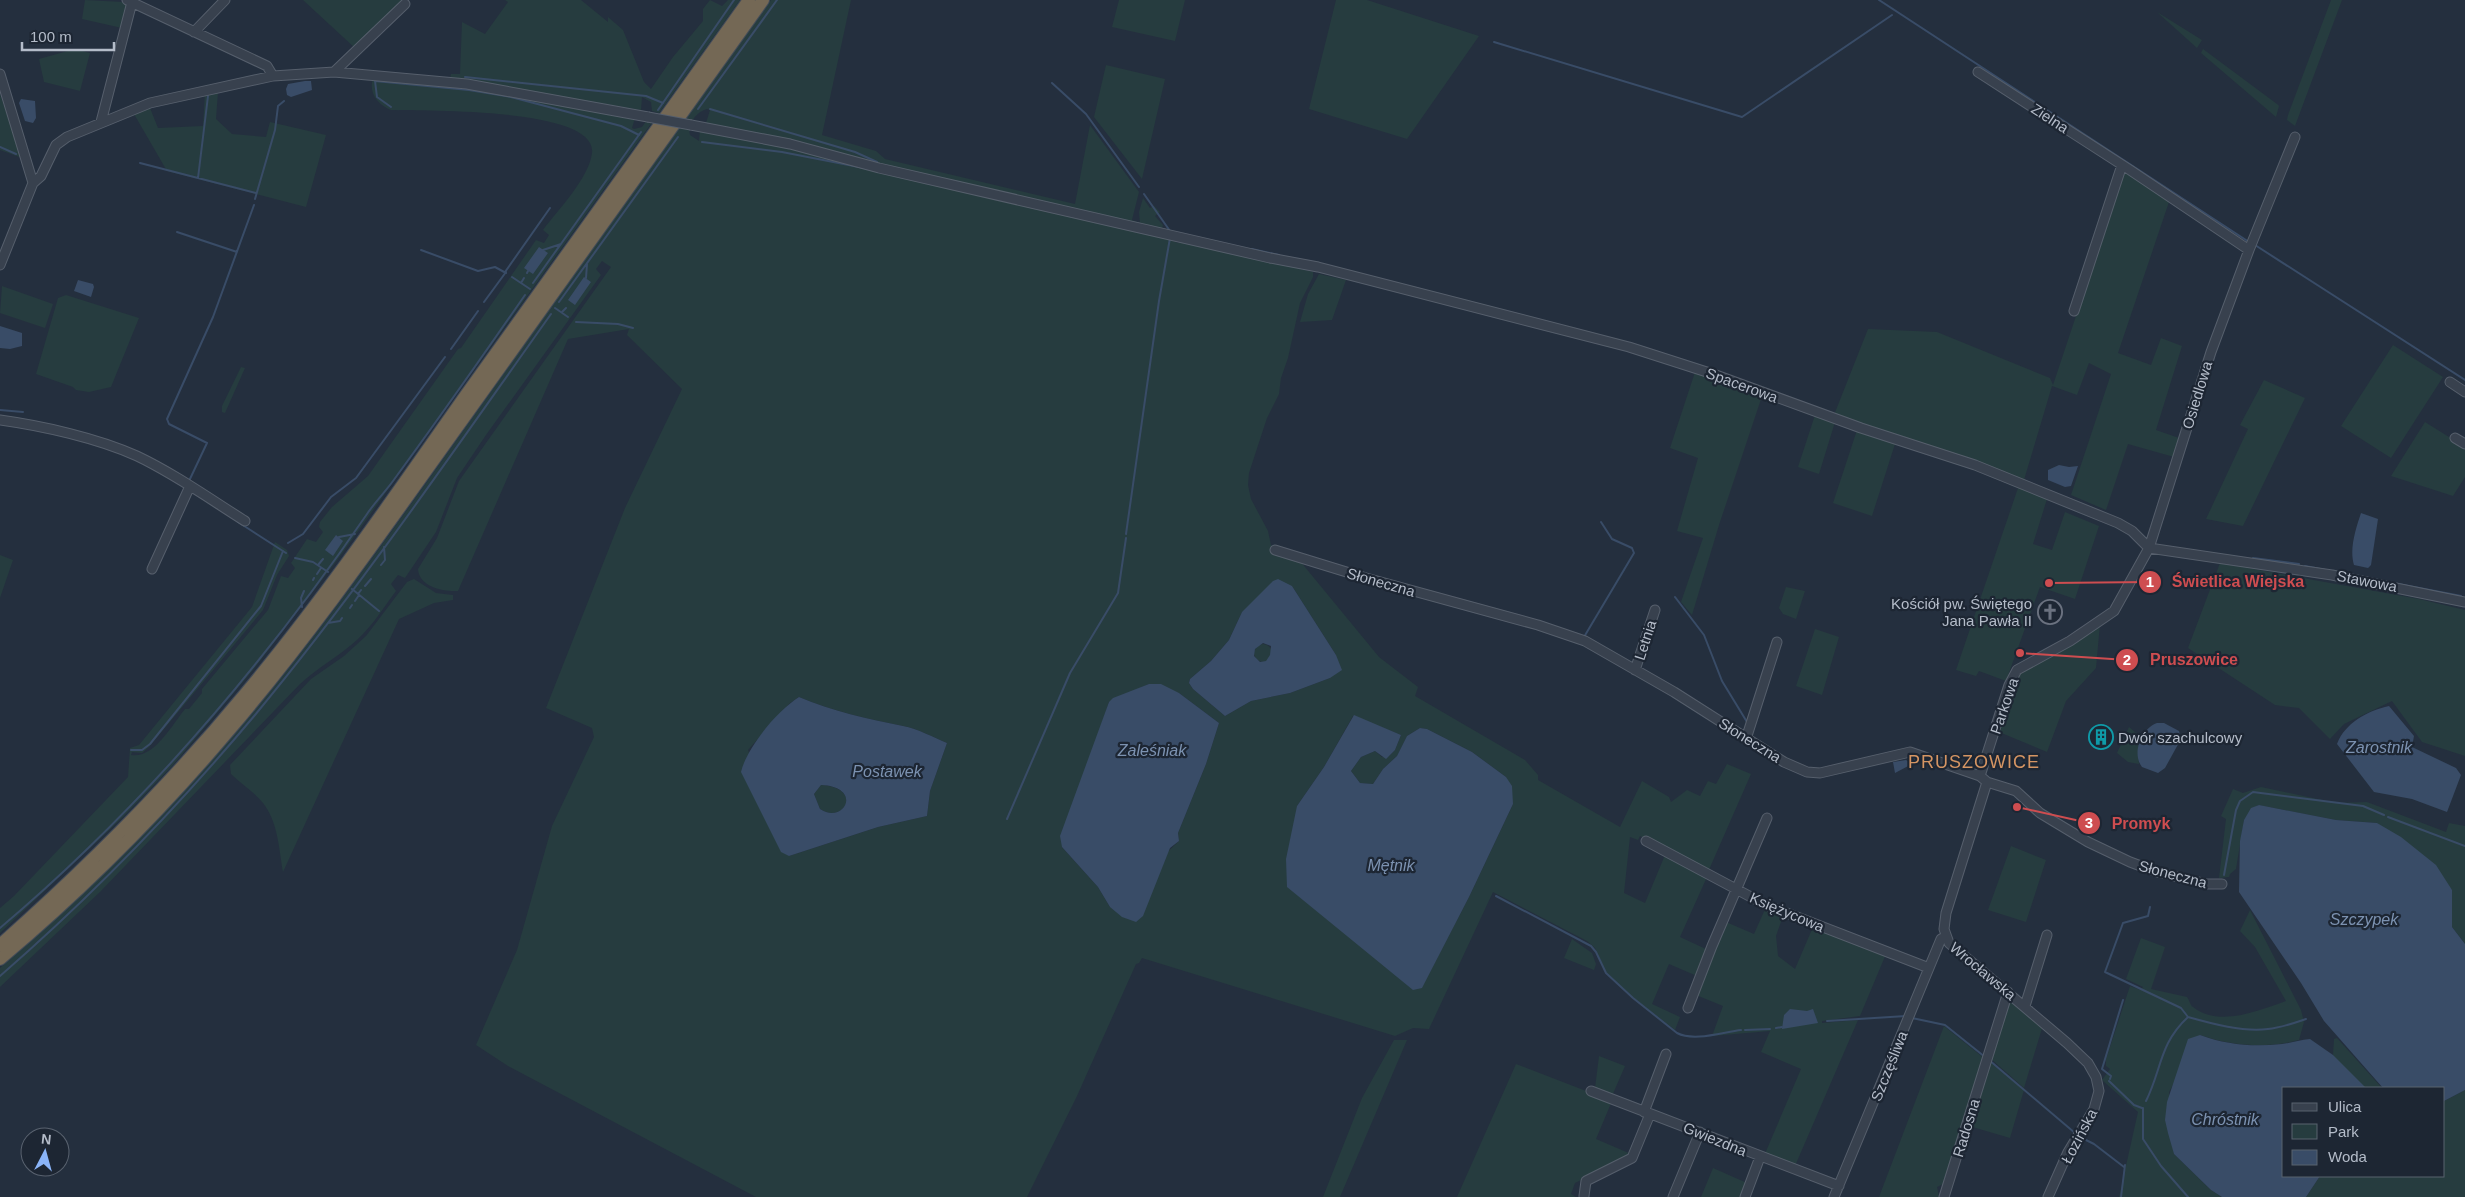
<svg xmlns="http://www.w3.org/2000/svg" width="2465" height="1197" font-family="Arial,sans-serif">
  <rect width="100%" height="100%" fill="#242f3e"/>
  <path fill="#263c3f" fill-rule="evenodd" d="M85 0 123 2 127 5 122 28 82 19Z
    M303 0H406L356 49Z
    M505 0H581L608 22V17L623 30 644 82 651 89 673 57 703 21V9L710 0 722 6 728 0H740L659 113 652 111 651 102 642 97 641 110 450 78 451 74H460L462 22 485 34 508 2Z
    M771 0H851L822 135 876 151 885 159 1075 204 1090 125 1139 192 1132 220 1140 223 1139 212 1143 198 1150 208 1154 206 1160 212 1155 216 1163 225 1162 229 1144 225 1171 237 1170 240 1178 243 1181 240 1313 272V277L1300 303 1288 358 1281 378 1279 394 1267 418 1249 473 1248 485 1251 499 1268 531 1271 545 1300 561 1379 657 1418 687 1415 696 1525 760 1538 775V780L1620 827 1642 781 1669 797 1671 802 1687 790 1700 796 1708 781 1716 784 1727 764 1751 774 1708 872 1640 836 1638 840 1630 837 1624 893 1645 903 1665 855 1707 877 1680 937 1708 950 1697 976 1669 964 1652 1004 1680 1017 1675 1030 1635 999 1606 972 1595 948 1587 941 1493 892 1429 1029 1413 1028 1395 1036 1142 958 1139 963 1136 964 1077 1096 1027 1197H756L508 1066 476 1045 517 950 552 826 594 737 592 728 546 708 625 508 682 389 627 335 629 329 568 339 458 591C444 592 419 587 418 569L437 538 459 481 611 267 602 261 596 269 601 275 486 435 457 478 436 532 405 578 398 575 391 584 396 591C384 607 373 625 358 639 340 656 318 667 300 684L100 892 0 987V968C79 900 153 828 222 749 319 638 402 516 488 396 582 264 676 132 771 0ZM707 109 710 110 706 123 803 142 861 159 700 129 699 141 690 135C687 124 696 112 707 109ZM1292 586 1336 655 1330 678 1290 693 1251 701 1225 716 1193 689 1189 683 1190 679 1211 661 1229 640 1242 612ZM1149 684 1179 693 1219 723 1206 764 1178 833 1179 841 1110 907 1098 887 1062 847 1109 702ZM799 697C832 711 868 719 903 726 918 729 933 737 947 743L930 791 927 816 878 827 789 856 748 750 790 703ZM1353 716 1401 735 1395 750 1389 756 1382 757 1375 751 1361 757 1351 771 1360 783 1373 784 1383 769 1397 756 1407 736 1420 728 1427 729 1472 752 1506 777 1513 804 1469 897 1422 987 1297 806 1324 767Z
    M1119 0H1185L1175 41 1112 27Z
    M1336 0H1367L1479 36 1407 139 1309 109Z
    M2331 0H2342L2295 126 2287 120 2288 115Z
    M2157 12 2202 40 2197 48Z
    M75 49 90 53 80 91 44 82 39 59Z
    M2203 49 2277 104 2279 106 2276 117 2201 53Z
    M1106 65 1165 79 1142 179 1094 117Z
    M373 78 454 85 635 118 632 128 634 129 642 127 647 120 653 121 338 559 253 670 173 765 124 816 0 933V908L14 896 128 777 130 748 139 745 252 607 275 542 287 550 289 556 277 575 263 610 149 747 142 753 132 752 131 755C154 759 172 725 185 709H189L202 693V689L268 610 281 576 288 578 295 568 291 563 307 539 316 542 323 532 319 527 320 522 332 507 368 476 458 349 461 348 536 240 544 243 549 235 543 230C558 210 589 178 592 153 598 107 422 111 391 110 378 105 368 93 373 78Z
    M205 92H218L216 119 232 134 266 137 270 122 326 135 306 207 167 171 134 114 150 108 158 128 203 126Z
    M0 94 20 153 22 158 0 150Z
    M2125 169 2170 199 2118 353 2151 365 2161 338 2182 346 2156 430 2179 438 2174 457 2128 444 2106 510 2071 495 2111 374 2089 363 2077 395 2052 386 2024 480 1921 443 1834 415 1868 329 1937 332 2050 378 2053 385Z
    M1319 274 1346 280 1332 320 1300 322 1308 294Z
    M2 286 53 304 45 328 0 313Z
    M66 295 139 318 111 387 89 392 76 390 73 387 36 374 58 298Z
    M2393 345 2443 377 2391 458 2341 426Z
    M241 367 245 368 225 413 222 412V406Z
    M1695 372 1762 396 1719 525 1692 615 1681 602 1703 538 1677 531 1698 458 1670 448Z
    M2264 380 2305 398 2243 526 2206 519 2248 429 2240 425Z
    M1815 415 1835 422 1819 474 1798 467Z
    M2425 422 2465 447V477L2453 496 2391 476Z
    M1857 430 1895 444 1872 516 1833 503Z
    M1977 468 2047 499 2033 544 2052 550 2065 512 2099 526 2075 599 2040 587 2006 681 1979 671 1976 676 1956 670 2018 488 1976 470Z
    M0 555 13 560 0 598Z
    M2220 563 2419 599 2465 610V756L2422 742 2392 701 2344 724 2330 739 2299 708 2275 705 2188 648Z
    M414 579 436 593 453 595V600L434 603 399 619 283 872C279 849 278 822 263 803 254 792 241 784 231 774L230 765 311 679 344 656 366 636 407 582Z
    M1786 587 1805 591 1796 619 1783 614 1779 608Z
    M2100 624 2096 668 2066 701 2047 752 1999 732 2008 695 2022 671Z
    M1815 629 1839 637 1822 695 1796 686Z
    M1254 653a9 9 0 1 1 18 0a9 9 0 1 1-18 0Z
    M2129 727 2142 738 2138 747 2139 764 2128 762 2117 753Z
    M821 785C865 788 844 825 820 809L814 794Z
    M2261 787 2336 803 2367 802 2446 832 2449 823 2465 826V944L2452 927V890L2377 823 2336 820 2258 805 2244 820 2236 869 2230 874 2229 877 2219 878 2226 819 2221 816 2233 789 2243 793Z
    M2011 846 2046 860 2026 922 1988 910Z
    M1766 907 1783 916 1776 936 1778 956 1795 969 1813 927 1886 954 1860 1016 1822 1021V1023L1858 1020 1795 1166 1764 1156 1801 1069 1761 1052 1770 1031 1712 1036 1723 1006 1696 995 1726 922 1754 934Z
    M2250 910 2301 1010 2304 1022 2299 1040C2266 1049 2232 1046 2200 1035L2169 1092 2174 1154 2211 1190 2222 1197H2119L2138 1112 2102 1080 2110 1069 2106 1066V1059L2130 986 2141 990 2143 987 2126 979 2141 938 2165 947 2151 989 2187 997C2190 1001 2190 1005 2193 1007 2219 1028 2260 1010 2286 1001L2255 947 2240 931Z
    M1572 939 1592 953 1596 964 1594 970 1564 958Z
    M2009 996 2043 1025 2024 1088 1990 1058Z
    M1944 1026 1985 1059 1947 1178 1943 1184 1937 1187 1939 1197H1879Z
    M2337 1038 2382 1088H2364L2336 1061 2333 1055 2334 1039Z
    M1394 1040H1407L1340 1197H1323L1362 1098Z
    M1599 1056 1625 1066 1612 1096 1595 1088Z
    M1989 1061 2024 1090 2010 1138 1969 1126Z
    M1516 1064 1612 1101 1596 1139 1631 1154 1630 1156 1575 1183 1571 1194 1576 1197H1457Z
    M2465 1090V1197H2306L2320 1176H2444V1101Z
    M1713 1168 1747 1183 1741 1197H1701Z"/>
  <path fill="#394c67" fill-rule="evenodd" d="M305 81H311L312 90 291 97 287 95 286 89 288 84Z
    M21 99 35 101 36 118 33 123 25 121 19 103Z
    M539 247 548 253 533 274 524 268Z
    M584 277 591 282 575 305 568 300Z
    M78 280 93 284 94 287 91 297 74 291Z
    M0 326 22 333V346L10 349 0 348Z
    M2059 465 2069 467 2078 466 2071 486 2065 487 2048 480V470Z
    M2361 513 2378 519 2371 565 2368 568 2354 565C2349 549 2356 528 2361 513Z
    M336 535 343 541 333 556 325 550Z
    M1278 579 1292 586 1336 655 1342 670 1330 678 1290 693 1251 701 1225 716 1193 689 1189 683 1190 679 1211 661 1229 640 1242 612 1273 581ZM1263 643 1271 646 1270 655 1266 661 1260 662 1254 656 1255 649Z
    M1149 684H1161L1179 693 1219 723 1206 764 1178 833 1179 841 1170 848 1143 916 1136 922 1122 917 1110 907 1098 887 1062 847 1060 836 1109 702 1113 698Z
    M799 697C832 711 868 719 903 726 918 729 933 737 947 743L930 791 927 816 878 827 789 856 781 852 741 772C747 747 777 711 799 697ZM821 785C864 787 844 825 820 809L814 794Z
    M2389 706 2414 736 2412 747 2456 768 2461 775 2447 812 2412 799 2374 792 2337 744C2345 723 2367 711 2389 706Z
    M1354 715 1401 735 1395 750 1386 759 1375 751 1361 757 1351 771 1360 783 1373 784 1383 769 1397 756 1407 736 1420 728 1427 729 1472 752 1506 777 1512 786 1513 804 1469 897 1422 988 1413 990 1287 887 1286 859 1297 806 1324 767Z
    M2157 723H2164L2179 731 2181 739 2165 768 2158 773 2142 767C2131 753 2142 728 2157 723Z
    M1906 760 1912 764 1895 773 1893 762Z
    M2259 805 2336 820 2377 823 2401 837 2436 865 2452 890V927L2465 944V1090L2444 1101V1088H2383L2324 1021 2301 983 2239 892 2240 841 2244 820 2251 808Z
    M1790 1009 1807 1011 1813 1009 1818 1023 1782 1029 1784 1015Z
    M2200 1035C2227 1045 2253 1047 2282 1044 2291 1043 2300 1040 2310 1039L2333 1055 2366 1088H2284V1176H2320L2306 1197H2222L2211 1190 2174 1154 2168 1133 2165 1120 2167 1102 2188 1039Z"/>
  <g fill="none" stroke-linecap="round" stroke-linejoin="round">
    <path stroke="#394c67" stroke-width="2" d="M1879 0 2249 242
      M1494 42 1742 117 1892 15
      M465 77 646 96 663 103
      M1052 83 1086 114 1139 187
      M391 107 377 97 375 81 469 90 511 97 621 126 639 135
      M698 109 777 0
      M710 109 855 152 877 162
      M658 110 734 0
      M702 142 782 152 864 168
      M0 147 16 154
      M140 163 256 193
      M198 178 208 96
      M1144 194 1170 231
      M255 199 275 130 278 106 284 101
      M177 232 237 252
      M2255 245 2465 380
      M1252 249 1279 255
      M421 250 478 271 495 267 506 273
      M543 250 561 244
      M505 272 550 208
      M527 273 528 271
      M512 277 530 289
      M586 278 587 264
      M521 283 524 278
      M533 283 641 132
      M484 302 506 272
      M559 302 678 137
      M555 308 568 317
      M562 312 566 308
      M576 322 618 324 633 328
      M451 349 478 311
      M0 410 23 412
      M189 481 207 443 169 424 167 419 213 317 254 205
      M238 522 286 553
      M1126 534 1159 301 1170 238
      M339 537 355 534
      M288 543 303 534 331 497 356 478 445 357
      M295 558 313 562 328 572
      M2253 558 2299 564
      M318 565 323 559
      M381 565 385 560 384 547
      M2305 566 2461 596
      M317 574 321 568
      M313 580 314 578
      M365 586 371 579
      M352 589 379 611
      M358 594 361 590
      M1675 597 1704 635 1722 681 1747 722
      M355 601 359 595
      M302 607 301 598 304 591
      M350 608 352 605
      M328 623 340 621 342 618
      M1584 637 1634 553 1632 548 1612 539 1601 522
      M131 750H142L150 744 261 606 283 551
      M2388 817 2465 846
      M1007 819 1070 673 1118 593 1126 538
      M2224 875 2236 810 2240 801 2253 792 2363 806 2384 815
      M1496 896 1591 946 1596 952 1606 973 1633 998 1677 1033C1694 1042 1723 1032 1741 1030
      M2150 907 2148 916 2123 923 2105 972 2181 1008 2188 1017
      M0 928C142 808 262 667 367 514 375 502 385 492 393 481 438 420 482 357 525 295
      M0 976C91 897 177 808 255 715 361 587 455 449 551 314
      M1912 1018 1945 1025 1985 1057
      M1827 1021 1906 1016
      M1776 1028 1782 1027
      M1745 1030 1770 1029
      M1989 1060 2075 1133
      M2110 1079 2111 1076 2102 1069 2123 1000
      M2109 1081 2134 1105 2142 1108
      M2146 1101C2162 1069 2159 1044 2188 1017 2213 1024 2242 1032 2268 1029 2281 1028 2294 1023 2306 1019
      M2143 1108V1139L2161 1166 2188 1197
      M2082 1138 2094 1144 2124 1167
      M2121 1197 2125 1165"/>
    <defs>
      <path id="minor" d="M127 0 267 66 273 76
        M194 32 225 0
        M334 72 405 4
        M1978 72 2130 170 2249 250
        M0 74 33 183
        M101 122 132 2
        M691 125 790 144 879 168 1270 258 1318 267 1629 347 1713 374 1861 428 1975 465 2118 523 2132 531 2149 548
        M0 265 33 183 41 176 56 145 67 137 150 103 273 76 334 72 467 84 648 117
        M2074 311 2122 165
        M2450 382 2465 392
        M0 420C43 426 97 438 137 456 175 474 210 499 245 521
        M2455 438 2465 444
        M2149 548 2332 575 2465 602
        M1275 550 1366 578 1538 625 1585 641 1674 692 1784 762 1807 772 1820 773 1910 752 1980 776 1987 782 2016 791 2040 813 2088 842 2130 862 2157 872 2207 884H2222
        M152 569 190 486
        M1635 670 1655 610
        M1746 739 1777 642
        M1980 776 2009 685 2017 670 2070 641 2114 611 2149 548 2211 352 2249 250 2295 137
        M1987 782 1946 913 1944 929 1949 943 2067 1043 2088 1063 2096 1077 2099 1091 2094 1109 2068 1152 2048 1197
        M1646 841 1766 905 1929 968
        M2025 1006 2047 935
        M1688 1008 1712 946 1767 818
        M1591 1091 1839 1186
        M1644 1112 1666 1054
        M1584 1196 1586 1181 1632 1158 1650 1114
        M1673 1197 1700 1132
        M1745 1197 1760 1157
        M1834 1197 1941 939 1945 937
        M1944 1197 2008 992"/>
      <path id="highway" d="M0 945C88 867 171 784 246 693 325 598 395 496 466 395 561 263 655 132 749 0
        M0 959C83 889 161 811 231 728 316 628 391 519 468 412 566 275 665 138 763 0"/>
    </defs>
    <use href="#minor" stroke="#565f6c" stroke-width="11"/>
    <use href="#highway" stroke="#434c59" stroke-width="14"/>
    <use href="#minor" stroke="#38414e" stroke-width="9"/>
    <use href="#highway" stroke="#746855" stroke-width="12"/>
    <defs>
      <path id="minor-bridge" d="M648 117 691 125"/>
    </defs>
    <use href="#minor-bridge" stroke="#565f6c" stroke-width="11" stroke-linecap="butt"/>
    <use href="#minor-bridge" stroke="#38414e" stroke-width="9"/>
  </g>
  <defs>
    <symbol id="church-ring" viewBox="-11 -11 22 22"><circle r="9.5" fill="#1d2633" stroke="#6b7280" stroke-width="1.5"/><path d="M-1.2-6h2.4v3.5h3.3v2.4h-3.3V6h-2.4V-.1h-3.3v-2.4h3.3Z" fill="#6b7280"/></symbol>
    <symbol id="building-ring" viewBox="-11 -11 22 22"><circle r="9.5" fill="#1d2633" stroke="#0f9aa8" stroke-width="1.5"/><path d="M-4-6H4V6H1V3H-1V6H-4ZM-2.5-4.3h1.7v1.8h-1.7ZM.8-4.3h1.7v1.8H.8ZM-2.5-1h1.7V.8h-1.7ZM.8-1h1.7V.8H.8Z" fill="#0f9aa8"/></symbol>
  </defs>
  <g fill-rule="evenodd">
    <use href="#church-ring" x="2036" y="598" width="28" height="28"/>
    <use href="#building-ring" x="2087" y="723" width="28" height="28"/>
  </g>
  <g text-anchor="middle" dominant-baseline="central" stroke-width="4.5" stroke-linejoin="round" paint-order="stroke">
    <g font-size="15" fill="#b4bcc9" stroke="#1d2633">
      <text transform="translate(2050 118) rotate(33)">Zielna</text>
      <text transform="translate(1742 385) rotate(20)">Spacerowa</text>
      <text transform="translate(2197 395) rotate(-73)">Osiedlowa</text>
      <text transform="translate(2367 581) rotate(11)">Stawowa</text>
      <text transform="translate(1381 582) rotate(16)">Słoneczna</text>
      <text transform="translate(1645 640) rotate(-72)">Letnia</text>
      <text transform="translate(2004 706) rotate(-71)">Parkowa</text>
      <text transform="translate(1750 740) rotate(32)">Słoneczna</text>
      <text transform="translate(2173 874) rotate(15)">Słoneczna</text>
      <text transform="translate(1787 912) rotate(23)">Księżycowa</text>
      <text transform="translate(1983 971) rotate(40)">Wrocławska</text>
      <text transform="translate(1889 1066) rotate(-68)">Szczęśliwa</text>
      <text transform="translate(1966 1128) rotate(-73)">Radosna</text>
      <text transform="translate(2079 1136) rotate(-62)">Łozińska</text>
      <text transform="translate(1715 1139) rotate(22)">Gwiezdna</text>
    </g>
    <g font-size="15" fill="#b4bcc9" stroke="#1d2633" text-anchor="end">
      <text x="2032" y="603">Kościół pw. Świętego<tspan x="2032" dy="17">Jana Pawła II</tspan></text>
      <text x="2118" y="737" text-anchor="start">Dwór szachulcowy</text>
    </g>
    <g font-size="16" font-style="italic" fill="#7c92b1" stroke="#1d2633">
      <text x="2379" y="747">Zarostnik</text>
      <text x="1152" y="750">Zaleśniak</text>
      <text x="887" y="771">Postawek</text>
      <text x="1391" y="865">Mętnik</text>
      <text x="2364" y="919">Szczypek</text>
      <text x="2225" y="1119">Chróstnik</text>
    </g>
    <g font-size="18" letter-spacing="1" fill="#d59563" stroke="#1d2633">
      <text x="1974" y="762">PRUSZOWICE</text>
    </g>
  </g>
  <path fill="none" stroke="#ce4d50" stroke-width="2" d="M2049 583L2150 582M2020 653L2127 660M2017 807L2089 823"/>
  <g fill="#ce4d50" stroke="#1d2633" stroke-width="2">
    <circle cx="2049" cy="583" r="5"/>
    <circle cx="2020" cy="653" r="5"/>
    <circle cx="2017" cy="807" r="5"/>
    <circle cx="2150" cy="582" r="12"/>
    <circle cx="2127" cy="660" r="12"/>
    <circle cx="2089" cy="823" r="12"/>
  </g>
  <g font-size="15" text-anchor="middle" font-weight="bold" fill="#fff">
    <text x="2150" y="587">1</text>
    <text x="2127" y="665">2</text>
    <text x="2089" y="828">3</text>
  </g>
  <g font-size="16" text-anchor="middle" font-weight="bold" fill="#ce4d50" stroke="#1d2633" stroke-width="4.5" stroke-linejoin="round" paint-order="stroke">
    <text x="2238" y="587">Świetlica Wiejska</text>
    <text x="2194" y="665">Pruszowice</text>
    <text x="2141" y="829">Promyk</text>
  </g>
  <rect x="2282" y="1087" width="162" height="90" fill="#1d2633" stroke="#59626f"/>
  <rect x="2292" y="1103" width="25" height="8" fill="#38414e" stroke="#59626f"/>
  <text x="2328" y="1112" font-size="15" fill="#b4bcc9">Ulica</text>
  <rect x="2292" y="1124" width="25" height="15" fill="#263c3f" stroke="#59626f"/>
  <text x="2328" y="1137" font-size="15" fill="#b4bcc9">Park</text>
  <rect x="2292" y="1150" width="25" height="15" fill="#394c67" stroke="#59626f"/>
  <text x="2328" y="1162" font-size="15" fill="#b4bcc9">Woda</text>
  <g transform="translate(45 1152) rotate(6)"><circle r="24" fill="#1d2633" stroke="#59626f"/>
  <path d="M0-4L9 19L0 12L-9 19Z" fill="#8ab4f8"/>
  <text y="-8" font-size="14" font-weight="bold" text-anchor="middle" fill="#b4bcc9">N</text>
  </g>
  <path d="M22 42v8h92v-8" fill="none" stroke="#b4bcc9" stroke-width="2.5"/>
  <text x="30" y="42" font-size="15" fill="#b4bcc9" stroke="#1d2633" stroke-width="4" paint-order="stroke">100 m</text>
</svg>
